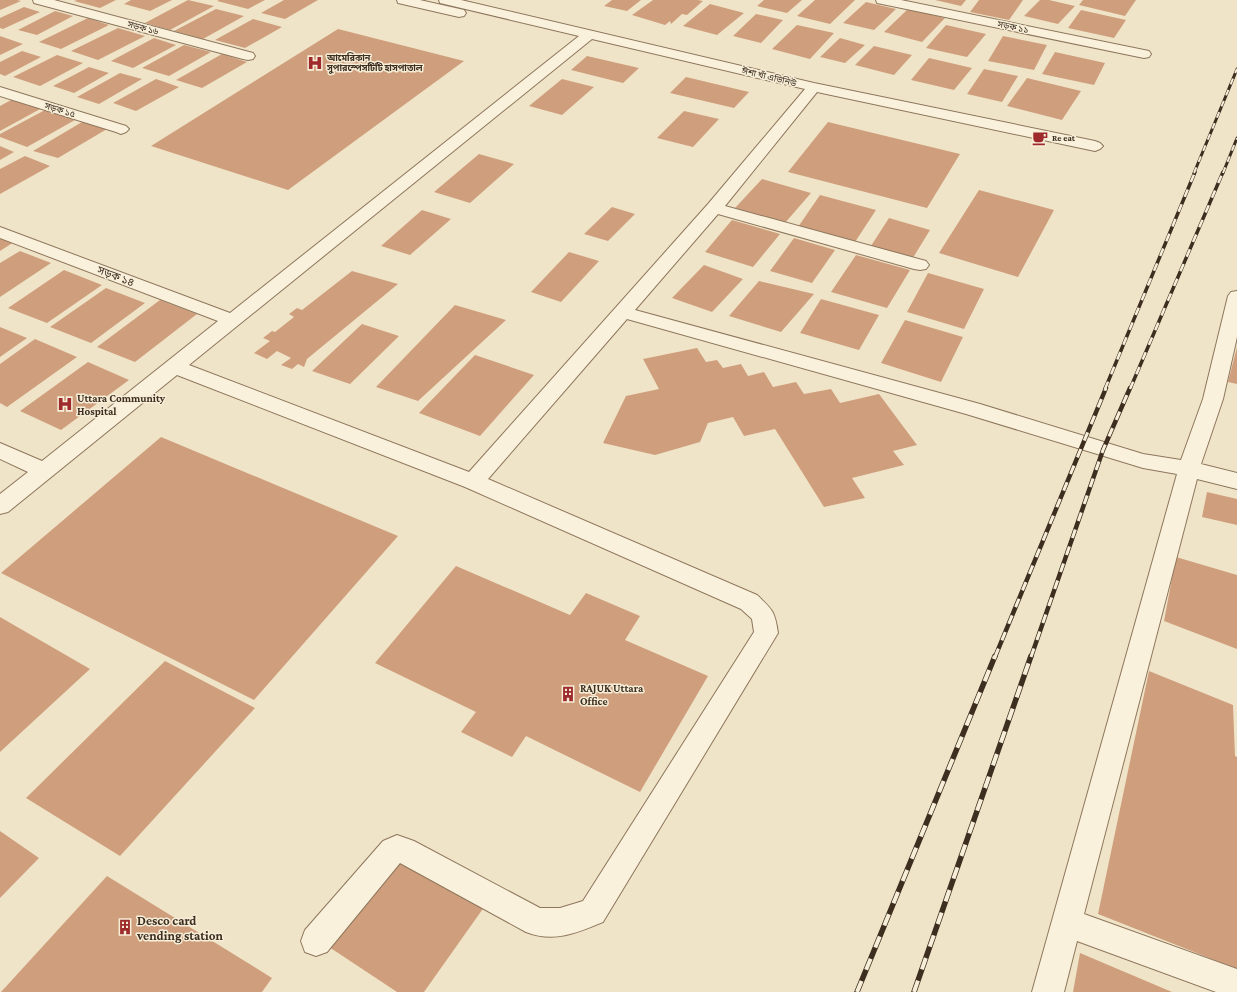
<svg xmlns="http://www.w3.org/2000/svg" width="1237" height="992" font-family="'Crimson Pro','Noto Sans Bengali',serif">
  <rect width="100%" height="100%" fill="#f0e4c8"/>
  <path fill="#cf9f7d" d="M0 0H17L21 1 0 10Z
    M77 0H116L100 8 74 1Z
    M131 0H172L150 11 124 4Z
    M188 0 214 6 170 30 145 23Z
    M219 0H265L248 9 217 1Z
    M284 0H318L285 19 261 13Z
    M612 0H641L627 11 604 6Z
    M653 0H698L703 1 687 15 682 14 671 24 670 21 665 25 632 15Z
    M764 0H802L787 13 757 6Z
    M815 0H855L830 24 797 16Z
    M935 0H966L961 6Z
    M979 0H1023L1009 20 970 12Z
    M1040 0H1049L1075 6 1058 24 1024 16Z
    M1083 0H1136L1125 16 1079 5Z
    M866 2 896 9 874 30 843 23Z
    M710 4 744 13 717 35 683 26Z
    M24 7 40 12 3 29 0 28V18Z
    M216 9 244 16 203 39 174 31Z
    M908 9 945 18 922 42 884 32Z
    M1081 10 1126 20 1114 38 1068 28Z
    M55 11 73 16 37 35 18 30Z
    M756 14 783 20 761 43 733 36Z
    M88 18 109 25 61 49 39 42Z
    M253 19 282 27 245 48 215 40Z
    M797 25 834 33 810 59 772 49Z
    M946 25 986 34 967 57 926 48Z
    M118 28 145 36 98 60 71 51Z
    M338 29 464 61 288 190 151 146Z
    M0 36 23 44 0 55Z
    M1003 36 1047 45 1034 70 988 61Z
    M154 38 176 45 133 68 111 61Z
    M840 38 865 45 845 63 820 57Z
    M184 45 211 52 169 76 142 68Z
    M874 46 912 55 894 75 855 65Z
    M22 51 41 57 5 76 0 74V62Z
    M1055 52 1105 63 1094 85 1042 74Z
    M222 54 247 62 202 88 176 80Z
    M57 55 83 63 40 86 13 77Z
    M587 56 639 68 623 83 571 70Z
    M929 58 972 68 954 90 911 80Z
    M89 67 109 73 74 93 53 86Z
    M984 69 1018 76 1002 102 967 94Z
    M120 73 142 79 99 104 77 97Z
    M686 77 749 92 734 108 670 93Z
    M1027 78 1081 91 1062 120 1007 106Z
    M156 79 179 87 136 111 113 103Z
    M562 79 594 87 562 115 529 106Z
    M13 99 42 108 0 131V106Z
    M45 110 75 120 27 147 0 137V134Z
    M684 111 719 119 693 147 657 138Z
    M82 122 107 129 58 158 33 151Z
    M828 122 960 154 927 208 788 172Z
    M0 146 14 152 0 160Z
    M479 154 514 164 470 203 434 192Z
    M25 156 50 166 0 194V169Z
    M762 179 811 193 785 223 735 208Z
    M979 190 1054 210 1018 277 939 253Z
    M820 195 876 210 855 242 798 227Z
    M612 207 635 214 608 241 584 234Z
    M422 210 451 219 410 255 381 246Z
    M889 218 930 230 911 261 869 249Z
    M732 220 780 234 753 267 705 252Z
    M0 237 14 242 0 251Z
    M794 238 835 250 812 283 770 271Z
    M20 251 51 263 0 297V263Z
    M569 252 599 261 561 302 531 292Z
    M856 255 910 270 887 308 831 292Z
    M704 265 743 279 712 312 672 298Z
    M64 270 102 285 47 323 8 308Z
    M352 271 398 284 307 359 304 367 298 364 292 369 281 365 291 358 277 351 267 359 254 353 270 341 263 338 272 331 275 332 294 317 289 314 297 308 302 310Z
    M928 273 984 289 964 329 907 312Z
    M759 281 814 294 781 332 729 316Z
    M106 288 145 303 91 343 50 327Z
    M821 299 879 315 859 350 800 333Z
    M160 300 197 314 135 362 97 347Z
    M455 305 506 320 418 401 376 387Z
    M905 320 963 337 941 382 881 363Z
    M362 324 399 336 350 384 312 371Z
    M0 327 27 338 0 357Z
    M35 339 77 357 7 407 0 403V364Z
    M1237 347V384L1228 382Z
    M697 348 706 362 717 360 723 368 741 364 748 376 764 372 773 387 796 382 804 394 831 389 840 403 879 394 917 445 893 451 904 465 852 478 865 498 824 507 775 429 744 436 733 417 708 423 700 442 655 455 603 443 626 396 659 389 643 359Z
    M475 355 534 375 480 436 419 413Z
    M88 362 129 380 61 430 20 411Z
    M161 437 398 536 254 700 1 573Z
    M1207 492 1237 499V525L1202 517Z
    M1176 557 1237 575V649L1164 621Z
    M456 566 570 615 586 593 640 616 625 640 708 676 640 792 526 736 512 757 461 732 476 712 375 663Z
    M0 617 90 669 0 752Z
    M165 661 255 708 120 856 26 798Z
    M1149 671 1233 705 1235 756 1237 757V969L1098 914Z
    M0 831 39 858 0 898Z
    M398 849 487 903 424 992H397L323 943Z
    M107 876 272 978 262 992H1Z
    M1080 953 1172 992H1073Z"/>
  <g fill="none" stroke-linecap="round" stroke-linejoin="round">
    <defs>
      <path id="minor" d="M33 0H54L253 53 255 56 253 59 248 60 243 59 34 3Z
        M397 0H420L464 10 466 13 464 16 459 17 398 3Z
        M439 0H461L814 83 1095 141 1100 143 1103 146 1100 149 1095 151 817 92 725 206 926 261 929 265 926 269 920 270 914 269 718 214 635 310 980 404 1143 454 1181 460 1203 399 1228 296 1231 292 1237 291V337L1223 399 1201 464 1237 473V489L1197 479 1084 914 1237 969V992H1216L1077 941 1064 992H1032L1177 474 1143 468 966 414 627 319 488 479 757 595C773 610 775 612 778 633L603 922C577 933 554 943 526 932L400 863 327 952 316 956 305 952 301 941 305 930 383 841 397 835 414 841 540 908H560L583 901 754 632 752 619 741 609 465 487 177 375 8 512 0 514V494L28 472 0 459V443L42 461 218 321 0 238V227L230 313 579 36 440 3ZM592 39 805 89 708 204 469 472 189 365Z
        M876 0H901L1144 50 1149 51 1151 54 1149 57 1144 58 882 4 877 3Z
        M0 87 126 126 129 129 126 132 121 134 116 132 0 96Z"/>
    </defs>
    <use href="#minor" stroke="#8d765c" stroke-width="2"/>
    <use href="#minor" fill="#faf1dc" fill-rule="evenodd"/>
    <defs>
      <path id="rail-far3" d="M1194 173 1237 69
        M1223 173 1237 138"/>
      <path id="rail-far2" d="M1105 389 1195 172
        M1130 389 1223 172"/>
      <path id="rail-far1" d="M995 657 1106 388
        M1031 657 1103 450 1130 388"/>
      <path id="rail" d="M857 992 995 656
        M914 992 1031 656"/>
    </defs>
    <use href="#rail-far3" stroke="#3d2e20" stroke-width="3"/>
    <use href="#rail-far2" stroke="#3d2e20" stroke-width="3.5"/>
    <use href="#rail-far1" stroke="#3d2e20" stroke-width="4.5"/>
    <use href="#rail" stroke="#3d2e20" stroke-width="5.5"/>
    <use href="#rail-far3" stroke="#f7eed8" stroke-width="2" stroke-dasharray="6" stroke-linecap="butt"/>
    <use href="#rail-far2" stroke="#f7eed8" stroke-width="2.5" stroke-dasharray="8" stroke-linecap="butt"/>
    <use href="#rail-far1" stroke="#f7eed8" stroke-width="3" stroke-dasharray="9" stroke-linecap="butt"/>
    <use href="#rail" stroke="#f7eed8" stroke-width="4" stroke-dasharray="12" stroke-linecap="butt"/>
  </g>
  <defs>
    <symbol id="hospital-bare" viewBox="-9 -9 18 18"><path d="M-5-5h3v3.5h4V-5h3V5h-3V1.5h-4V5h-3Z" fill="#9e2a2b" stroke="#f7eed8" stroke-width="2.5" paint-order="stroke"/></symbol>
    <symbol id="cafe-bare" viewBox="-9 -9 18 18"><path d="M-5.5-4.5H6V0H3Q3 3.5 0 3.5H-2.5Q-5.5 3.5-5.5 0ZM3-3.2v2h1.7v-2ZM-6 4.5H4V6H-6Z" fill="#9e2a2b" stroke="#f7eed8" stroke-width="2.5" paint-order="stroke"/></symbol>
    <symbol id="building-bare" viewBox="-9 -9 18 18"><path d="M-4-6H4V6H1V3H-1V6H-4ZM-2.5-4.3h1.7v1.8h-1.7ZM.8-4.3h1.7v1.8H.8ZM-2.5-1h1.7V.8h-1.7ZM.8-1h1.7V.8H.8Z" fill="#9e2a2b" stroke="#f7eed8" stroke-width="2.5" paint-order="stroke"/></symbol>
  </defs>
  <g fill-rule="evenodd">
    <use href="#hospital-bare" x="304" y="52" width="22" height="22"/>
    <use href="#cafe-bare" x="1029" y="127" width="22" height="22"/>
    <use href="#hospital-bare" x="54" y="393" width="22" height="22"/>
    <use href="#building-bare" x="557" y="683" width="22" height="22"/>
    <use href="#building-bare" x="114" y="916" width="22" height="22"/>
  </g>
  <g text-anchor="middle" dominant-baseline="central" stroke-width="3" stroke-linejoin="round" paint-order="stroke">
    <g font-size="9" fill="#3d2e20" stroke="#f7eed8">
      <text transform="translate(1013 27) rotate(12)">সড়ক ১১</text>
      <text transform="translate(143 28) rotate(15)">সড়ক ১৬</text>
      <text transform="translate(769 77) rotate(14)">ঈশা খাঁ এভিনিউ</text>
      <text transform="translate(60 110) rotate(17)">সড়ক ১৫</text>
    </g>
    <g font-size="9" font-weight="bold" fill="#3d2e20" stroke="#f7eed8" text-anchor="start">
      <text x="327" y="58">আমেরিকান<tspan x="327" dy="10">সুপারস্পেসটিটি হাসপাতাল</tspan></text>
      <text x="1052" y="138">Re eat</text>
    </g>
    <g font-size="11" fill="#3d2e20" stroke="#f7eed8">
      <text transform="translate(116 276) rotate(21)">সড়ক ১৪</text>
    </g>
    <g font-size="11" font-weight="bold" fill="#3d2e20" stroke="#f7eed8" text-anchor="start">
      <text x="77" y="398">Uttara Community<tspan x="77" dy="13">Hospital</tspan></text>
      <text x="580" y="688">RAJUK Uttara<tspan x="580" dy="13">Office</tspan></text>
    </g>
    <g font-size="13" font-weight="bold" fill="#3d2e20" stroke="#f7eed8" text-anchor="start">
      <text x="137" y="920">Desco card<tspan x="137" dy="15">vending station</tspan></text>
    </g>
  </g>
</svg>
